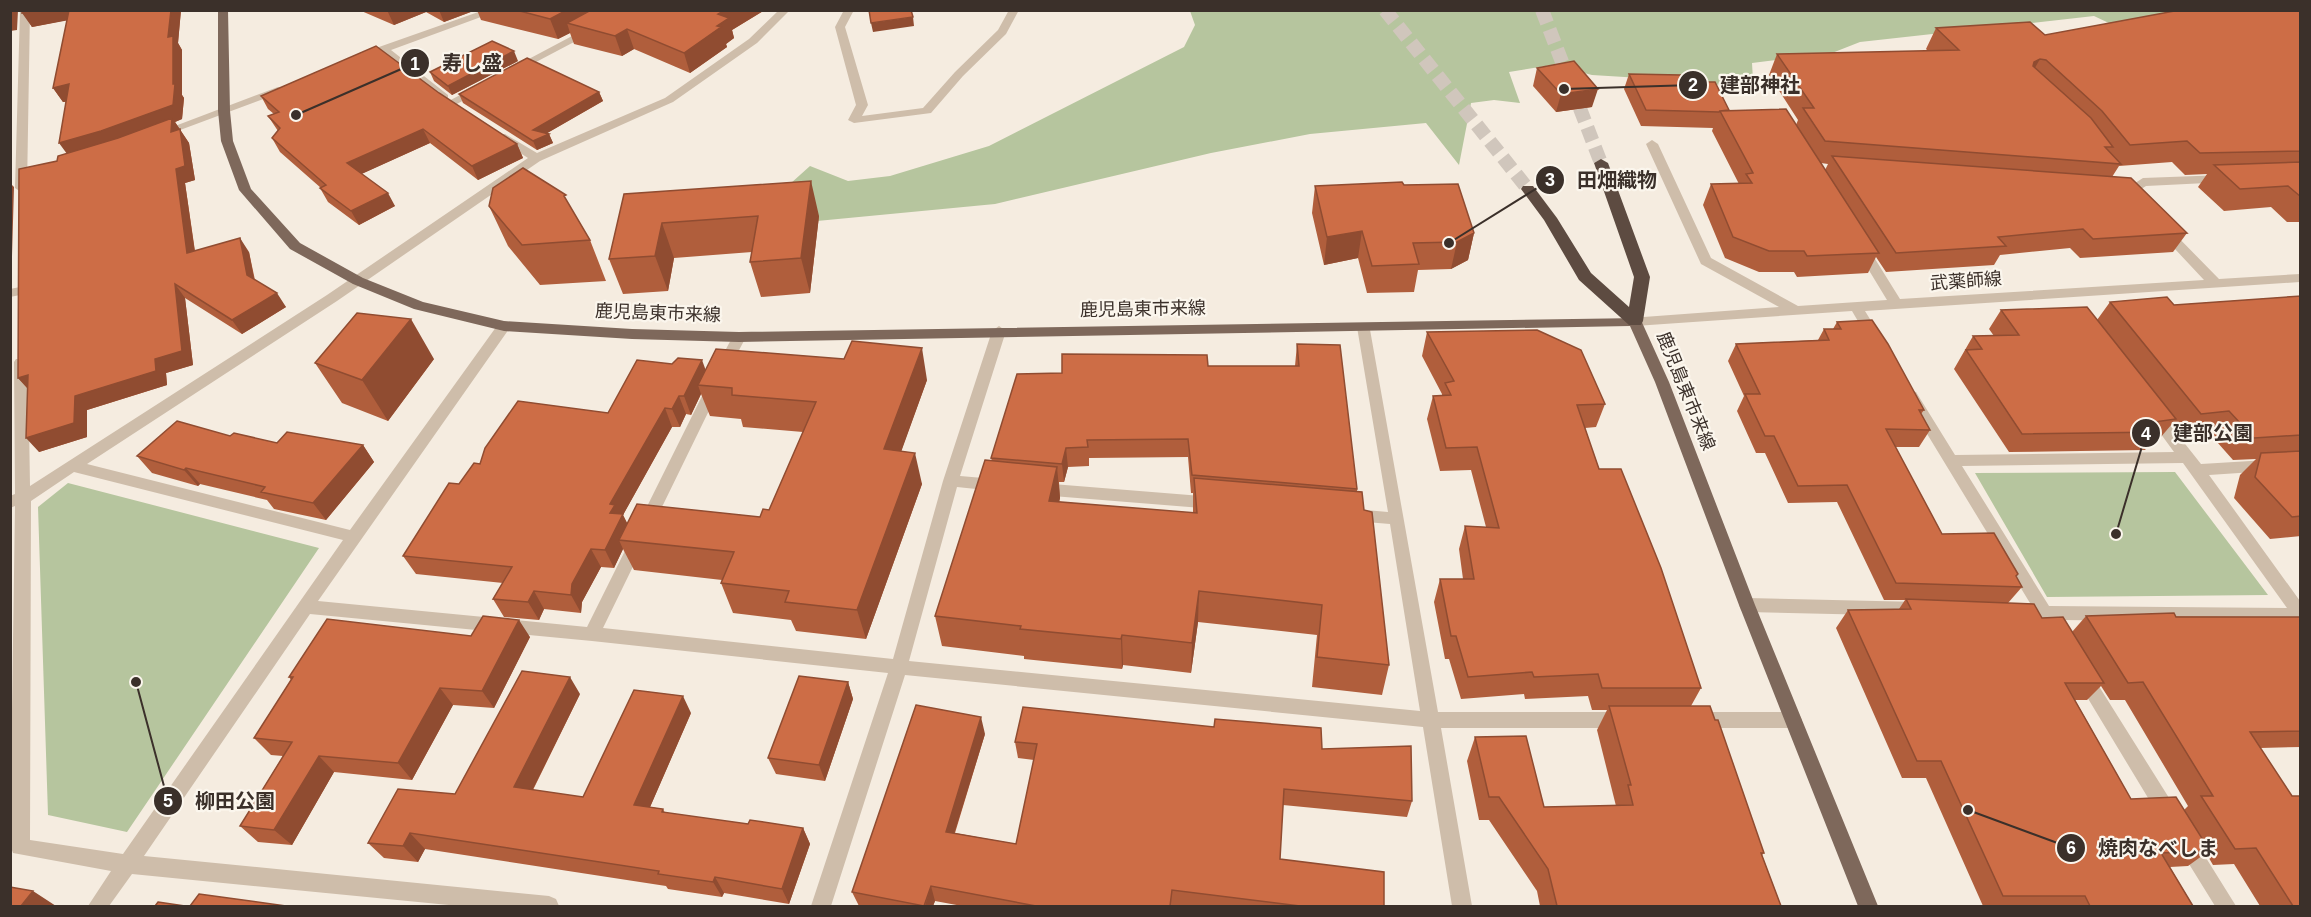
<svg xmlns="http://www.w3.org/2000/svg" width="2311" height="917" font-family="Helvetica,'Noto Sans JP',sans-serif">
  <rect width="100%" height="100%" fill="#f5ece0"/>
  <path fill="#b6c59e" d="M1190 11H2300L2147 41 2094 16 1860 42 1832 53 1752 63 1753 80 1707 86 1641 78 1592 75 1552 65 1509 72 1520 103 1494 100 1471 103 1459 165 1426 123 1310 134 1211 153 995 204 681 234 771 201 810 166 848 181 890 176 989 146 1184 47 1195 25Z
    M2175 472 2268 595 2047 597 1975 473Z
    M68 483 319 548 127 832 48 815 38 507Z"/>
  <g fill="none" stroke-linecap="round" stroke-linejoin="round">
    <path stroke="#d0c6bc" stroke-width="14" stroke-dasharray="14 7" stroke-linecap="butt" d="M1385 10 1528 189
      M1542 10 1601 163"/>
    <path fill="#cebdaa" fill-rule="evenodd" d="M20 10H30L27 188 21 192 15 188Z
      M484 10H500L391 50 448 95V99H440L382 54 362 60 357 57 379 47Z
      M779 10H790L757 43 673 102 540 161 337 301 87 464 350 530 499 323H509L511 326 509 329 318 601 587 627 706 388 713 383 720 388 603 628 893 659 943 481 992 331 999 326 1006 331 960 476 995 479 1000 481 1003 485 1000 489 995 491 957 487 909 661 1420 711 1390 524 1354 521 1348 519 1346 515 1348 511 1354 509 1388 512 1357 327 1359 324H1369L1438 712H1622L1628 714 1631 720 1628 726 1622 728H1441L1472 906H1452L1423 727 905 675 831 906H811L888 673 592 641 310 614 144 856 549 896 556 899 559 906H459L132 874 109 906H88L111 871 13 853 10 845 15 506 10 508V496L15 494 14 362 16 359H26L28 362 30 486 327 295 528 158 497 138V134H505L537 153 665 98 749 39ZM74 472 343 540 123 854 30 840 31 501Z
      M844 10H854L845 27 868 105 862 116 923 108 955 72 998 30 1009 10H1019L1006 34 963 76 931 113 854 123 848 120 856 105 835 27Z
      M589 27 594 30 593 32 519 71 515 72 510 69Z
      M477 86 483 89 481 91 455 105 451 106 445 103Z
      M278 87 284 90 282 92 164 136H156L154 134Z
      M1652 140 1658 144 1711 258 1798 306 1887 300 1856 249 1862 245 1867 246 1900 299 2204 280 2160 233 2158 230 2164 226 2168 227 2219 279 2300 274V282L1865 311 1881 337 1874 342 1869 340 1852 311 1635 326 1628 321 1630 318 1779 307 1701 264 1646 144Z
      M2223 175 2229 179 2227 182 2146 186 2135 193 2137 196 2131 200 2121 192 2143 178Z
      M20 287 25 288 27 291 25 294 10 297V289Z
      M739 332 746 337 729 369 724 371 719 369 717 366 734 334Z
      M1911 391 1916 392 1955 455 2174 452 2147 415 2154 410 2159 411 2201 464 2300 458V469L2209 475 2300 601V622L2058 620 2065 633 2063 638C2050 643 2046 630 2040 620L2031 618 2029 613 2033 608 1904 396ZM2183 463 2287 608 2049 606 1962 466Z
      M1040 483 1214 497 1219 499 1222 503 1219 507 1214 509 1040 495 1035 493 1032 489 1035 485Z
      M1747 598 1920 602 1926 604 1928 609 1926 614 1920 616 1747 612 1741 610 1739 605 1741 600Z
      M2084 670 2090 672 2176 809 2178 815 2176 821 2169 824 2162 821 2078 682 2075 677 2078 672Z
      M1694 712H1793L1799 714 1802 720 1799 726 1793 728H1694L1688 726 1685 720 1688 714Z
      M2186 834 2193 837 2236 906H2215L2176 843 2179 837Z"/>
    <path fill="#7e685b" fill-rule="evenodd" d="M218 10H228L230 111 233 141 251 189 300 243 363 278 423 302 504 321 632 329 739 332 1640 318 1669 382 1755 605 1878 906H1858L1739 605 1655 382 1630 326 739 342 632 339 504 331 414 309 353 284 290 249 239 190 221 141 218 111Z"/>
    <path fill="#5d4b41" fill-rule="evenodd" d="M1601 159 1608 163 1650 277 1643 321 1641 325H1629L1579 280 1544 220 1521 189 1523 186H1533L1557 218 1591 273 1629 307 1634 277 1594 163Z"/>
  </g>
  <path fill="#b05e3c" fill-rule="evenodd" d="M22 10H181L178 43 182 50V95L184 98 182 119 175 122 189 143 195 180 185 183 195 251 249 252 255 280 286 307 242 334 185 298 193 365 166 373 167 385 87 410V437L39 452 27 388 18 378 57 161 67 154 66 102H63L53 88 67 20 32 27Z
    M359 10H476L444 22 426 12 394 25Z
    M477 10H765L732 30 734 38 726 44 727 47 690 73 634 49 622 56 574 44 570 33 558 39 481 20Z
    M2301 10V222H2287L2271 207 2224 211 2198 187 2207 174 2185 175 2172 162 2119 166 2112 177 2187 233 2173 252 2080 258 2070 248 2000 255 1994 265 1886 272 1876 257 1868 273 1797 277 1794 272H1759L1725 258 1703 205 1711 184H1739L1712 131 1713 128 1641 126 1624 89 1629 74 1684 82 1729 110 1796 125 1798 120 1769 75 1777 54 1928 51 1926 49 1936 28 2045 35ZM1821 163 1828 164 1825 170Z
    M518 61 452 95 434 81 430 72Z
    M1537 68 1592 107 1556 112 1533 86Z
    M599 92 603 101 547 133 549 134 553 143 537 150 463 103 459 94Z
    M439 93 517 144 523 158 478 180 430 143 361 174 395 206 359 225 328 202 320 188H321L280 152 272 138 278 131 268 116 274 114 268 109 261 96Z
    M1404 185 1474 233 1468 260 1451 269 1418 270 1414 292 1367 293 1358 258 1324 265 1312 213 1315 186Z
    M624 194 819 216 810 293 761 297 750 262 752 252 674 258 668 291 623 294 609 259Z
    M489 206 571 209 590 240 606 281 540 285 508 246Z
    M2301 296V536L2270 539 2234 498 2240 475 2256 459 2233 460 2209 433 2181 436 2172 424 2160 438H2155L2145 450 2009 452 1954 369 1973 336H1994L1989 329 2001 310 2097 320 2110 302 2174 305Z
    M1837 322 1924 410 1921 414 1930 430 1919 447H1895L1942 534 2018 574 2016 577 2022 587 2008 603 2072 632 2086 616 2301 617V747L2260 748 2301 906H2260L2234 864 2213 865 2206 853 2188 866 2170 867 2193 906H1983L1926 778H1902L1836 628 1848 610 1899 609 1905 600H1884L1837 502 1788 503 1765 453H1756L1737 411 1744 396 1728 361 1736 344 1818 340 1824 329H1833ZM2101 686 2110 700H2125L2188 806 2184 810 2131 799 2075 700H2087Z
    M1427 332 1605 404 1596 427 1585 428 1599 469 1701 688 1691 706 1764 853 1762 855 1781 906H1540L1537 891 1489 820H1479L1467 761 1475 737 1544 807 1616 806 1597 730 1607 710H1592L1588 696 1525 699 1524 694 1461 699 1449 659H1445L1434 602 1440 579H1463L1459 549 1465 526 1486 527 1471 470 1440 471 1427 419 1433 396 1442 395V394L1422 356Z
    M1297 344 1357 489V492L1364 510 1389 665 1382 695 1312 687 1317 635 1198 622 1191 673 1123 665 1122 669 1024 659V656L942 646 935 616 992 461 991 458 1208 366H1295ZM1188 457 1191 493H1193V513L1059 502 1060 498 1059 482H1064L1068 467 1089 466V458Z
    M434 359 388 421 342 403 315 363Z
    M706 370 927 380 901 451 922 484 866 639 796 631 791 620 733 613 721 583 722 580 634 570 623 549 614 568 601 567 582 602 581 613 544 609 539 620 504 617 493 599 503 583 416 574 403 556 459 484 480 464 608 413ZM701 394 710 416 741 419 743 427 803 432 769 510 760 517 627 523 623 515 672 427H680L686 414 691 415Z
    M230 436 277 443 363 445 374 462 326 520 274 509 267 500 200 484 198 486 152 473 137 456Z
    M471 636 530 637 494 708 453 705 412 780 334 772 292 845 258 842 240 826 283 756 271 755 254 738 291 680 289 677Z
    M848 682 853 699 825 781 776 774 768 758Z
    M580 694 533 790 583 797 691 713 650 807 663 809 665 813 748 824 803 828 810 844 789 904 724 893 722 897 668 889 666 886 425 849 418 862 384 858 368 843 455 794Z
    M985 734 955 833 1016 844 1034 760 1018 758 1015 742 1322 749 1412 801 1407 817 1283 805 1280 859 1384 906H1185L1172 905V906H962L935 901 933 906H859L852 892Z"/>
  <path fill="#904c31" d="M10 10H18L17 30 10 31Z
    M35 10H75L80 18 32 27 22 13Z
    M171 10H181L178 43 182 50V95L184 98 182 119 175 122 189 143 195 180 185 183 197 267 70 158 59 143 173 84 168 37Z
    M387 10H425L426 12 394 25Z
    M439 10H476L444 22Z
    M567 10H612L567 23 570 33 558 39 550 19Z
    M725 10H765L732 30 734 38 726 44 727 47 690 73 684 53 718 14Z
    M913 17 914 26 873 32 871 23Z
    M627 29 634 49 622 56 615 36Z
    M514 51 518 61 452 95 448 86Z
    M2040 59 2028 80 2034 62Z
    M69 84 79 99 63 102 53 88Z
    M1598 89 1592 107 1556 112 1561 94Z
    M599 92 603 101 537 139 533 130Z
    M10 93 12 95 10 124Z
    M423 129 430 143 355 177 347 163Z
    M549 134 553 143 537 150 533 141Z
    M517 144 523 158 478 180 472 166Z
    M811 181 819 216 810 293 801 258Z
    M10 183 14 187 11 291 12 398 10 399Z
    M388 193 395 206 359 225 351 211Z
    M662 223 674 258 668 291 655 256Z
    M1362 231 1358 258 1324 265 1327 237Z
    M1474 233 1468 260 1451 269 1457 242Z
    M240 238 249 252 256 289 247 275Z
    M175 284 185 298 193 365 166 373 167 385 87 410V437L39 452 26 438 75 396 155 359Z
    M277 293 286 307 242 334 232 320Z
    M411 319 434 359 388 421 362 380Z
    M922 348 927 380 891 480 884 449Z
    M702 360 709 379 698 385 701 394 691 415 684 396Z
    M28 375 31 392 18 378Z
    M679 396 686 414 680 427 672 409Z
    M665 408 672 427 623 515 632 533 619 540 623 549 614 568 605 550 610 513V504Z
    M363 445 374 462 326 520 313 503Z
    M1066 448 1068 467 1064 482 1062 464Z
    M915 453 922 484 866 639 857 610Z
    M1057 467 1060 498 1052 532 1049 501Z
    M186 468 200 484 198 486 184 470Z
    M591 549 601 567 582 602 581 613 571 595 572 584Z
    M534 591 544 609 539 620 528 602Z
    M1199 591 1198 622 1191 673 1192 643Z
    M519 620 530 637 494 708 482 691Z
    M1122 635 1123 665 1122 669 1121 639Z
    M570 677 580 694 526 803 514 787Z
    M848 682 853 699 825 781 819 765Z
    M440 688 453 705 412 780 398 763Z
    M683 696 691 713 644 821 634 805Z
    M981 717 985 734 950 847 946 832Z
    M319 756 334 772 292 845 274 830Z
    M803 828 810 844 789 904 782 889Z
    M410 833 425 849 418 862 403 846Z
    M715 877 724 893 722 897 713 882Z
    M931 886 935 901 933 906H925Z
    M33 891 56 906H21Z"/>
  <path fill="#cd6d46" stroke="#904c31" stroke-width="1.5" d="M22 10H35L22 13Z
    M69 10H171L168 37 173 36V84H175L173 105 101 131 59 143 69 84 53 88Z
    M516 10H567L550 19Z
    M591 10H725L718 14 729 18 717 26 721 27 684 53 627 29 615 36 567 23Z
    M869 10H911L913 17 871 23Z
    M2180 10H2301V151L2200 153 2187 141 2130 145 2102 111 2046 60 2040 59 2034 62 2033 66 2091 118 2113 147H2105L2121 164 1825 141 1803 108H1814L1777 54 1959 50 1936 28 2030 22 2045 35Z
    M492 41 514 51 448 86 430 72Z
    M376 46 439 93 517 144 472 166 423 129 347 163 388 193 351 211 320 188 326 185 272 138 280 128 268 116 279 112 261 96Z
    M527 58 599 92 533 130 549 134 533 141 459 94Z
    M1574 61 1598 89 1561 94 1537 68Z
    M1629 74 1681 75 1684 82H1715L1729 110 1720 111 1719 112 1646 110Z
    M1786 109 1879 253 1807 256 1804 251H1769L1733 237 1711 184 1752 183 1746 174 1753 173 1720 111Z
    M172 118 171 132 180 129 185 166 176 169 187 253 240 238 247 275 277 293 232 320 175 284 182 351 155 359 156 371 75 396 74 423 26 438 28 375 18 378 19 169 57 161 58 156 118 138Z
    M1832 156 2131 178 2187 233 2093 239 2083 229 1998 237 2006 246 1896 253Z
    M2301 162V197L2288 186 2240 189 2214 165Z
    M523 168 566 195 564 196 590 240 522 245 489 206 493 188Z
    M811 181 801 258 750 262 758 216 662 223 655 256 609 259 624 194Z
    M1402 182 1404 185 1458 184 1474 233 1457 242 1413 243 1419 264 1372 266 1362 231 1327 237 1315 186Z
    M2301 296V435L2254 438 2229 411 2201 414 2110 302 2167 297 2174 305Z
    M2087 307 2176 419 2154 422 2161 432 2022 434 1966 350 1982 349 1973 336 2019 335 2001 310Z
    M357 313 411 319 362 380 315 363Z
    M1872 320 1888 344 1924 410H1919L1930 430 1886 429 1942 534 1994 533 2018 574 2016 576 2022 587 1896 583 1847 485 1798 486 1774 436H1765L1745 394H1760L1736 344 1829 340 1824 329H1841L1837 322Z
    M1537 330 1581 350 1605 404 1577 405 1599 469H1621L1661 568 1701 688H1602L1598 674 1534 677 1532 672 1468 677 1456 636H1451L1440 579H1474L1465 526 1499 528 1477 447 1446 448 1433 396 1451 395 1445 383 1454 381 1427 332Z
    M852 341 922 348 884 449 915 453 857 610 785 602 789 591 721 583 734 552 619 540 637 504 760 517 763 509 769 510 816 402 732 395V388L698 385 716 349 844 359Z
    M1297 344 1340 345 1357 489 1192 475 1188 439 1087 440 1088 447 1066 448 1062 464 991 458 1017 374 1062 373V354L1207 355 1208 366H1299Z
    M678 358 702 360 684 396H679L672 409 665 408 610 504 615 505 610 513 623 514 605 550 591 549 572 584 571 595 534 591 528 602 493 599 512 567 403 556 449 483 459 484 474 463 480 464 485 448 518 401 608 413 637 360 672 364Z
    M177 421 230 436 234 433 277 443 287 432 363 445 313 503 261 492 265 487 186 468 184 470 137 456Z
    M2301 451V516L2292 517 2255 477 2261 453Z
    M985 460 1057 467 1049 501 1197 513 1194 478 1362 492 1364 510 1372 512 1389 665 1317 657 1322 605 1199 591 1192 643 1122 635 1121 639 1020 629 1021 626 935 616Z
    M1906 599 2034 604 2042 618 2063 617 2104 683H2065L2131 799 2176 797 2210 851 2161 853 2193 906H2090L2085 896H2003L1941 761H1917L1848 610 1911 609Z
    M2174 613 2176 617H2301V731L2250 732 2292 796H2301V906H2293L2256 848 2235 849 2201 796H2213L2143 682 2128 683 2086 616Z
    M483 616 519 620 482 691 440 688 398 763 319 756 274 830 240 826 292 742 254 738 293 677H289L327 619 471 636Z
    M522 671 570 677 514 787 583 797 634 690 683 696 634 805 663 809 662 812 748 824 750 820 803 828 782 889 715 877 713 882 658 874 659 871 410 833 403 846 368 843 398 789 455 794Z
    M799 676 848 682 819 765 768 758Z
    M916 705 981 717 946 832 1016 844 1037 744 1015 742 1023 707 1214 727 1215 719 1321 728 1322 749 1411 746 1412 801 1284 789 1280 859 1384 872V906H1300L1172 890 1170 906H1036L931 886 924 906 852 892Z
    M1609 706H1710L1715 720H1718L1764 853H1761L1781 906H1557L1548 869 1499 797H1489L1475 737 1526 736 1544 807 1633 805 1628 785H1631Z
    M10 887 33 891 21 906H10Z
    M199 894 286 906H190Z
    M158 902 185 906H155Z"/>
  <g text-anchor="middle" dominant-baseline="central" stroke-width="4.5" stroke-linejoin="round" paint-order="stroke">
    <g font-size="18" fill="#3b302a" stroke="#fbf6ed">
      <text transform="translate(1966 281) rotate(-4)">武薬師線</text>
      <text transform="translate(1143 309) rotate(-1)">鹿児島東市来線</text>
      <text transform="translate(658 313) rotate(2)">鹿児島東市来線</text>
      <text transform="translate(1686 391) rotate(68)">鹿児島東市来線</text>
    </g>
  </g>
  <path fill="none" stroke="#3b302a" stroke-width="2" d="M296 115L415 63M1564 89L1693 85M1449 243L1550 180M2116 534L2146 433M136 682L168 801M1968 810L2071 848"/>
  <g fill="#3b302a" stroke="#fbf6ed" stroke-width="2">
    <circle cx="296" cy="115" r="6"/>
    <circle cx="1564" cy="89" r="6"/>
    <circle cx="1449" cy="243" r="6"/>
    <circle cx="2116" cy="534" r="6"/>
    <circle cx="136" cy="682" r="6"/>
    <circle cx="1968" cy="810" r="6"/>
    <circle cx="415" cy="63" r="15"/>
    <circle cx="1693" cy="85" r="15"/>
    <circle cx="1550" cy="180" r="15"/>
    <circle cx="2146" cy="433" r="15"/>
    <circle cx="168" cy="801" r="15"/>
    <circle cx="2071" cy="848" r="15"/>
  </g>
  <g font-size="18" text-anchor="middle" font-weight="bold" fill="#fff">
    <text x="415" y="70">1</text>
    <text x="1693" y="91">2</text>
    <text x="1550" y="186">3</text>
    <text x="2146" y="440">4</text>
    <text x="168" y="807">5</text>
    <text x="2071" y="854">6</text>
  </g>
  <g font-size="20" text-anchor="middle" font-weight="bold" fill="#3b302a" stroke="#fbf6ed" stroke-width="4.5" stroke-linejoin="round" paint-order="stroke">
    <text x="472" y="70">寿し盛</text>
    <text x="1760" y="92">建部神社</text>
    <text x="1617" y="187">田畑織物</text>
    <text x="2213" y="440">建部公園</text>
    <text x="235" y="808">柳田公園</text>
    <text x="2158" y="855">焼肉なべしま</text>
  </g>
  <rect width="2311" height="917" fill="none" stroke="#3b302a" stroke-width="24"/>
</svg>
